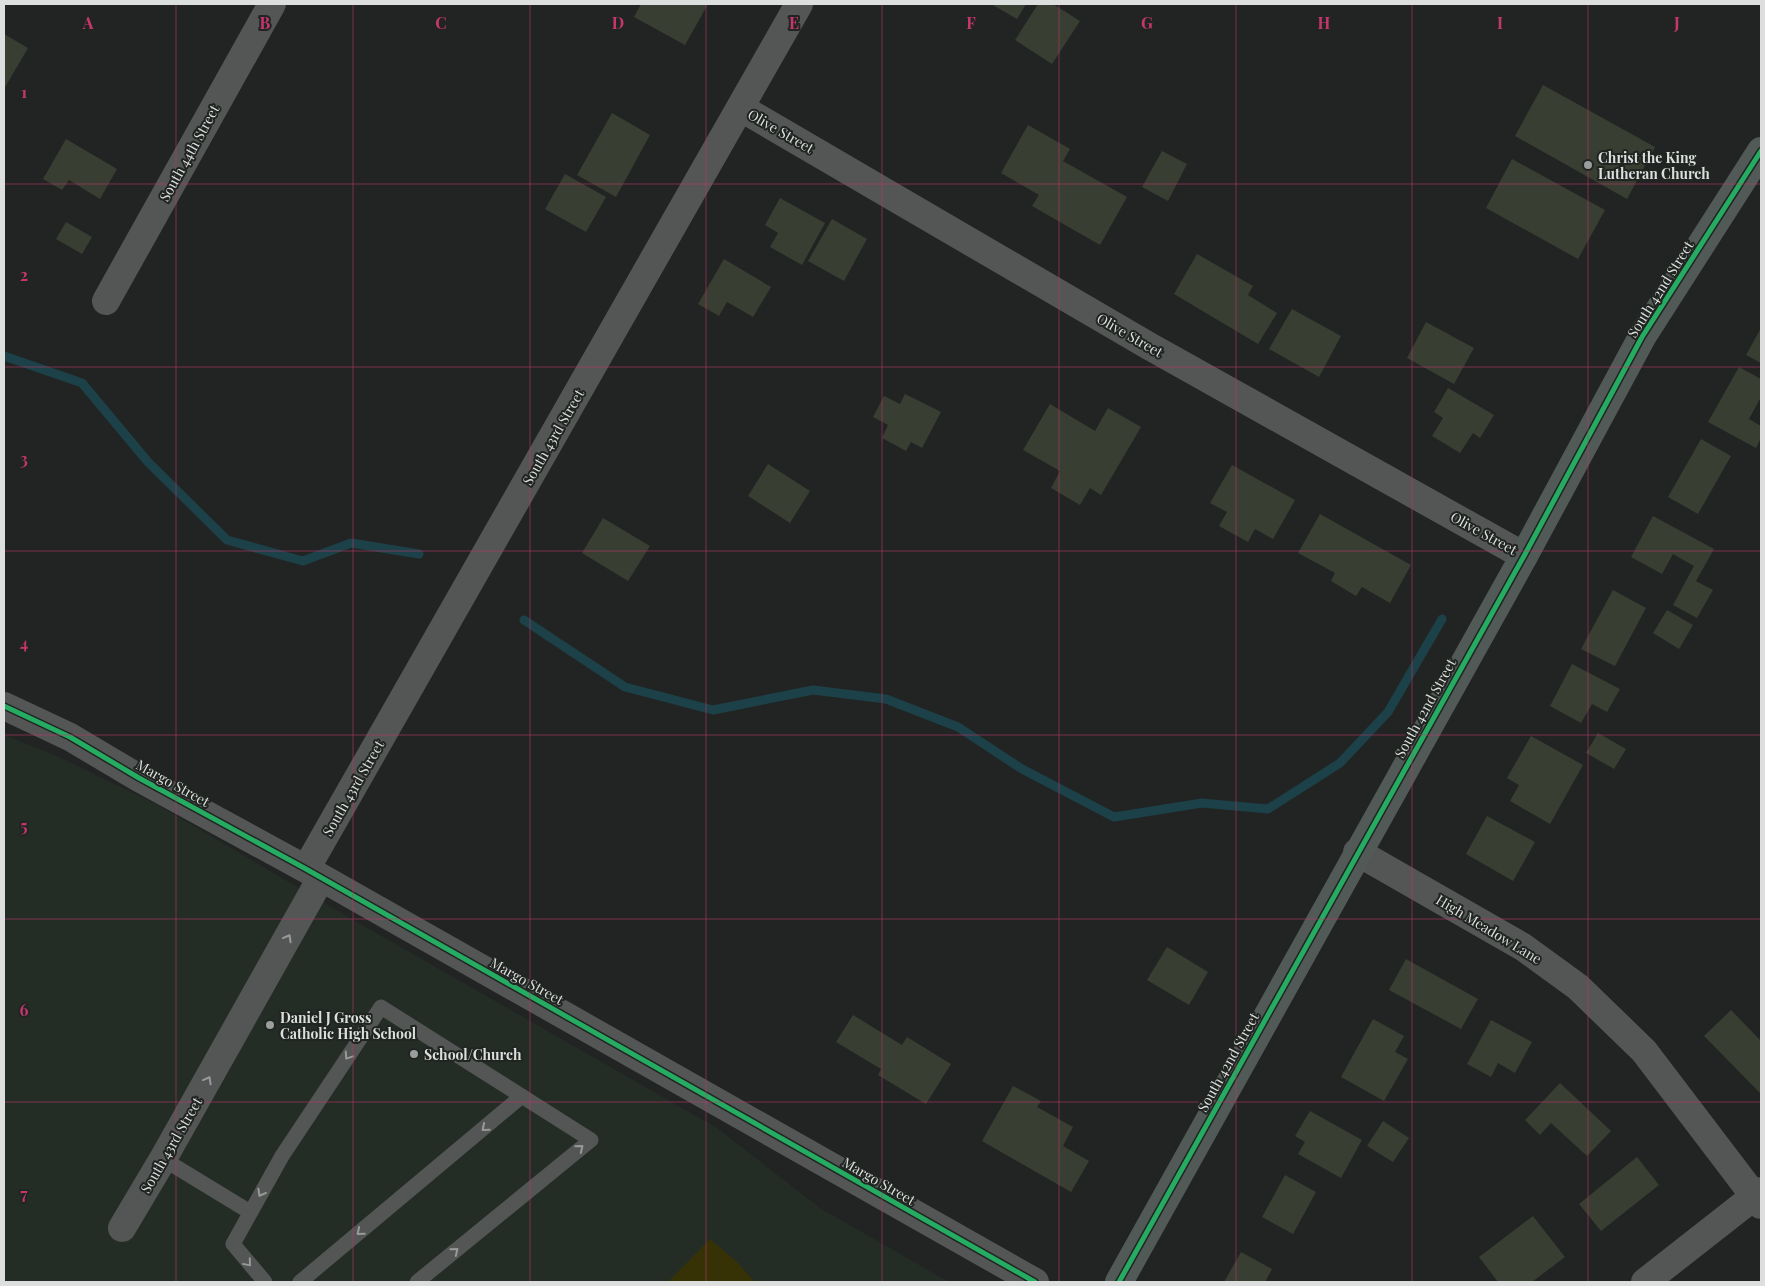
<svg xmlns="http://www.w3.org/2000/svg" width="1765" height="1286" font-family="'Playfair Display',serif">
  <rect width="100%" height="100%" fill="#222423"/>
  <path fill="#232d26" d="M4 735 59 757 158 805 357 922 717 1128 820 1208 949 1282H4Z"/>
  <path fill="#373206" d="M710 1239 736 1261 755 1282H668Z"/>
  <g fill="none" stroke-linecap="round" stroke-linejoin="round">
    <path stroke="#1c4148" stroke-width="9" d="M4 356 82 383 148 462 227 540 303 561 351 543 419 554
      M524 620 625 687 713 710 813 690 886 699 958 727 1022 769 1114 817 1202 803 1268 809 1340 763 1388 712 1442 619"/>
  </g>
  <path fill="#383e31" d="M641 4H708L685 45 634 17Z
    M991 4H1026L1017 19Z
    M1038 4H1053L1080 21 1052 64 1015 40Z
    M4 34 28 48 4 89Z
    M1543 85 1655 147 1627 199 1515 136Z
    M612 113 650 135 616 197 577 175Z
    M1028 125 1070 149 1063 161 1127 197 1100 245 1032 206 1039 195 1001 173Z
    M66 139 117 169 100 199 69 180 62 190 43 179Z
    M1162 151 1187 164 1168 201 1142 187Z
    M1512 159 1605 210 1578 259 1486 208Z
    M565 174 606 197 586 232 545 209Z
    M780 198 825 223 802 265 770 247 778 233 765 225Z
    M832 219 867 239 844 281 808 261Z
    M66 222 92 237 82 254 56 239Z
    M1197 254 1253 286 1248 295 1277 313 1258 344 1174 294Z
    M724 259 771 287 753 317 727 302 719 316 698 304Z
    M1292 309 1341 336 1319 377 1269 349Z
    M1426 322 1474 348 1454 384 1407 358Z
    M1761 328V363L1746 355Z
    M1739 367 1761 379V397L1749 419 1761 426V438L1756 448 1708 422Z
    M1448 388 1494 415 1480 438 1473 433 1460 453 1432 436 1443 418 1434 412Z
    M905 394 941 412 922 448 911 442 906 451 882 438 888 425 873 417 884 396 900 404Z
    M1050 404 1095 431 1108 408 1141 427 1101 495 1090 488 1080 505 1051 488 1060 471 1023 450Z
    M1701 439 1731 456 1698 514 1668 497Z
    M768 464 810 491 790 523 748 496Z
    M1232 465 1295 500 1273 539 1255 529 1248 542 1219 526 1227 512 1210 503Z
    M1320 514 1411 565 1390 603 1362 587 1356 596 1331 581 1335 573 1298 553Z
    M1653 516 1714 549 1696 581 1713 590 1697 618 1673 605 1694 566 1673 554 1662 574 1631 557Z
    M603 518 650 546 628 581 582 553Z
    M1613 590 1646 608 1615 666 1581 649Z
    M1667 610 1693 625 1679 649 1653 633Z
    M1572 664 1620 689 1607 712 1592 704 1581 723 1550 706Z
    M1598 733 1626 749 1614 769 1586 753Z
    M1531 736 1583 765 1550 824 1510 801 1519 785 1507 778Z
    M1487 816 1535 842 1513 881 1466 854Z
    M1167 947 1208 972 1189 1005 1147 980Z
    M1406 959 1478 999 1461 1029 1389 990Z
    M1731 1010 1761 1041V1094L1704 1036Z
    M853 1015 902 1045 907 1037 951 1064 926 1104 878 1075 881 1069 836 1042Z
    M1373 1019 1404 1036 1395 1052 1408 1059 1384 1101 1341 1077Z
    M1491 1020 1532 1042 1515 1073 1498 1063 1491 1077 1467 1064Z
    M1560 1083 1611 1131 1587 1156 1551 1123 1540 1135 1525 1120Z
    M1013 1086 1041 1101 1037 1107 1073 1127 1063 1146 1089 1161 1071 1192 982 1141Z
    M1310 1111 1362 1140 1341 1178 1298 1154 1305 1142 1295 1136Z
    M1383 1121 1409 1138 1393 1162 1367 1146Z
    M1637 1157 1659 1185 1601 1231 1579 1204Z
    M1285 1175 1316 1192 1293 1234 1262 1217Z
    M1533 1216 1565 1257 1532 1282H1498L1479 1257Z
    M1241 1252 1272 1269 1265 1282H1224Z"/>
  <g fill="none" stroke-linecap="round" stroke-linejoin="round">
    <path stroke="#545555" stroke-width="15" d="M163 1159 250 1212
      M265 1282 233 1244 282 1156 381 1007 591 1140 417 1282
      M300 1282 522 1096"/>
    <path stroke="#545555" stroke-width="28" d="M741 108 1149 346 1524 556
      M106 301 272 4
      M4 706 70 737 139 778 306 869 1035 1282
      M1357 852 1523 947 1578 987 1644 1051 1761 1205
      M306 869 799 4
      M122 1228 163 1159 321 878
      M1645 1282 1761 1191"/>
    <path stroke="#525a58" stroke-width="28" d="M1119 1282 1524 556 1642 337 1761 151"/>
    <defs>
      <path id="cycleway" d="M4 706 70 737 139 778 306 869 1035 1282
        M1119 1282 1524 556 1642 337 1761 151"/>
    </defs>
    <use href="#cycleway" stroke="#212522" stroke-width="8"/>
    <use href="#cycleway" stroke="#26ab63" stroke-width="5"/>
  </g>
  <defs><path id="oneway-chevron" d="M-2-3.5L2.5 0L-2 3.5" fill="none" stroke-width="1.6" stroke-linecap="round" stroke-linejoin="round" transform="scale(1.25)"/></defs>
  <g stroke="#989a99">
    <use href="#oneway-chevron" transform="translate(288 938) rotate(-61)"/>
    <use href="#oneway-chevron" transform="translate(348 1056) rotate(124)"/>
    <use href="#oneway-chevron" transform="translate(208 1080) rotate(-61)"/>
    <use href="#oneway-chevron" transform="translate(485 1128) rotate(140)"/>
    <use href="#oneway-chevron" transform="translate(580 1148) rotate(-39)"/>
    <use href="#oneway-chevron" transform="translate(261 1193) rotate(119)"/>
    <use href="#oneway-chevron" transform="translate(360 1232) rotate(140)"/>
    <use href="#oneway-chevron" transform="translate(455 1251) rotate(-39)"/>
    <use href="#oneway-chevron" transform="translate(248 1263) rotate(50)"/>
  </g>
  <path fill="none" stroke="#c6366e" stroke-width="1" stroke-opacity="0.55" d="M176 4V1282M353 4V1282M530 4V1282M706 4V1282M882 4V1282M1059 4V1282M1236 4V1282M1412 4V1282M1588 4V1282M4 184H1761M4 367H1761M4 551H1761M4 735H1761M4 919H1761M4 1102H1761"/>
  <g fill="#9b9e9c" stroke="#212522" stroke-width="2">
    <circle cx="1588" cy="165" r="5"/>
    <circle cx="270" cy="1025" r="5"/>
    <circle cx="414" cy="1054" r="5"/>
  </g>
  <g text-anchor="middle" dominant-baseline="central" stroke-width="4" stroke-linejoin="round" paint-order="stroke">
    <g font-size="14" fill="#dcdfdd" stroke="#212522">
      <text transform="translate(781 131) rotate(30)">Olive Street</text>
      <text transform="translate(189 153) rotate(-61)">South 44th Street</text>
      <text transform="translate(1660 289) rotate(-58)">South 42nd Street</text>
      <text transform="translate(1130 335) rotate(30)">Olive Street</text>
      <text transform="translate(553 437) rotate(-60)">South 43rd Street</text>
      <text transform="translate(1484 533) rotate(29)">Olive Street</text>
      <text transform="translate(1425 708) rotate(-61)">South 42nd Street</text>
      <text transform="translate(173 783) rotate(29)">Margo Street</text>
      <text transform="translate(353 788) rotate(-60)">South 43rd Street</text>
      <text transform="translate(1489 929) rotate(31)">High Meadow Lane</text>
      <text transform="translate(527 981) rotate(29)">Margo Street</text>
      <text transform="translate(1228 1062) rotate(-61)">South 42nd Street</text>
      <text transform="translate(171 1145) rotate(-60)">South 43rd Street</text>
      <text transform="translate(879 1181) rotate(30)">Margo Street</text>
    </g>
    <g font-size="14" font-weight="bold" fill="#dcdfdd" stroke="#212522" text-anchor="start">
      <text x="1598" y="157">Christ the King<tspan x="1598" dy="16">Lutheran Church</tspan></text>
      <text x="280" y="1017">Daniel J Gross<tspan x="280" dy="16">Catholic High School</tspan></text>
      <text x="424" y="1054">School/Church</text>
    </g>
  </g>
  <g font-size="16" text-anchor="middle" font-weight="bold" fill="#c6366e" stroke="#212522" stroke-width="4" stroke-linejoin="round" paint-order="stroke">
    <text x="88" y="29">A</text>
    <text x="265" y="29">B</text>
    <text x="441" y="29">C</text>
    <text x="618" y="29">D</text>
    <text x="794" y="29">E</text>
    <text x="971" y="29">F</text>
    <text x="1147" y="29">G</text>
    <text x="1324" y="29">H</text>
    <text x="1500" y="29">I</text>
    <text x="1677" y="29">J</text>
    <text x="24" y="98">1</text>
    <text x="24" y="281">2</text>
    <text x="24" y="465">3</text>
    <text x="24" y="649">4</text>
    <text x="24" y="832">5</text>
    <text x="24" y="1016">6</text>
    <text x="24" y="1200">7</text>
  </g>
  <rect width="1765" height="1286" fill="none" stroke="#dcdfdd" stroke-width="10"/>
</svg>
